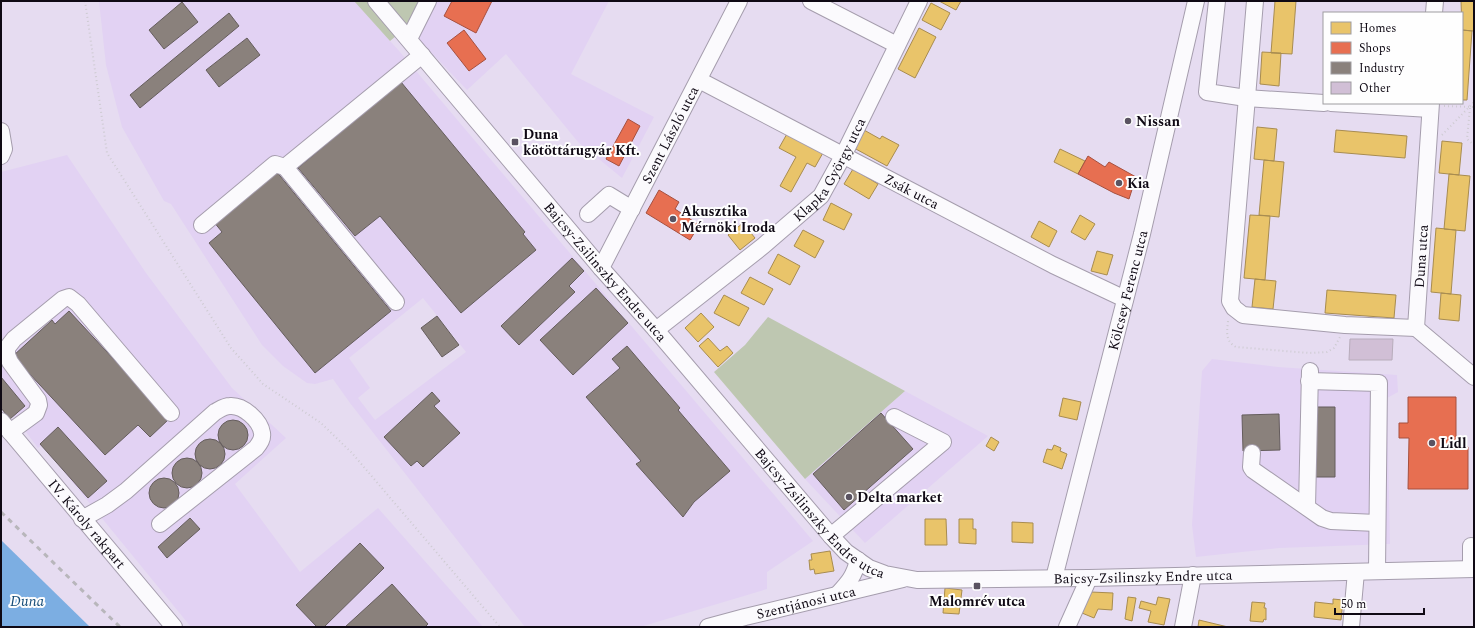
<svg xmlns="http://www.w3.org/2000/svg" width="1475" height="628" font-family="Spectral,serif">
  <rect width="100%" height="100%" fill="#e6dcf1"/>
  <path fill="#e2d2f3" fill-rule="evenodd" d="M99 1H354L400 52 813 541 767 572V589L640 627H525L350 403 333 379 315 384 307 383 283 366 262 345 171 204 164 201 122 127 106 65ZM423 298 466 352 375 420 358 398 370 388 349 358Z
    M419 1H609L571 74 654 117 622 178 578 142 506 54 467 90 407 27Z
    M67 155 146 273 232 388 286 438 235 484 300 572 378 508 483 627H191L42 445 38 448 14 416 11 418 1 406V172Z
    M1212 359 1278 367 1397 375 1398 392 1387 398 1390 544 1279 548 1196 557 1192 525 1202 371Z
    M905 391 988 436 865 543 805 479Z"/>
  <path fill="#bec7b1" d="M354 1H419L407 27 390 41Z
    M768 317 905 391 805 479 714 372 745 345Z"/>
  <path fill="#7caee2" d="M1 540 90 627H1Z"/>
  <path fill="#e9c46a" stroke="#a88c50" d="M939 1H961L956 10Z
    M1275 1H1296L1292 54 1271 53Z
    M1461 1H1474V31L1462 30Z
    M931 3 950 13 941 30 922 20Z
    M919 28 936 37 915 78 898 69Z
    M1462 30 1472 31 1467 100H1462Z
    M1262 52 1281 53 1279 86 1260 84Z
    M1257 127 1277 129 1274 161 1254 159Z
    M864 130 880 139 882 136 899 145 887 166 854 148Z
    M1336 130 1407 136 1405 158 1334 152Z
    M788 132 824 151 815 167 807 163 791 192 780 186 796 157 779 148Z
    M1442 141 1462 143 1459 175 1439 173Z
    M1060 149 1085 161 1078 174 1054 162Z
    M1264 160 1284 162 1279 217 1259 215Z
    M853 169 878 184 869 199 844 184Z
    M1449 174 1470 176 1465 231 1444 229Z
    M831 203 852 214 844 230 823 220Z
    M1080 215 1095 224 1085 240 1071 232Z
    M1250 215 1270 216 1265 280 1244 278Z
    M1039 221 1057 231 1049 247 1031 237Z
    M743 223 755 238 740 250 728 235Z
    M1436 228 1456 230 1451 294 1431 292Z
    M803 230 824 241 815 258 794 246Z
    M1097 251 1113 255 1107 275 1091 271Z
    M778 254 800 266 790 285 768 273Z
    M750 277 773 289 764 305 741 293Z
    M1255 279 1276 281 1273 309 1252 307Z
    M1327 290 1396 295 1394 318 1325 313Z
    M1441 293 1461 295 1459 321 1439 319Z
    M724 295 749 308 739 326 714 313Z
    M701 313 714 327 698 342 685 328Z
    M708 338 720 351 727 346 733 353 718 367 699 346Z
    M1063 398 1081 402 1077 420 1059 416Z
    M991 437 999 442 994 451 986 446Z
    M1054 445 1061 448 1060 451 1067 454 1062 469 1043 462 1047 449 1052 450Z
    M925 519H946L947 545H925Z
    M959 519H973V529H976V544L959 543Z
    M1012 522 1033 523V543L1012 542Z
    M830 551 834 571 815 574 814 569 810 570 809 560H812L811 554Z
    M945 588 962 590 959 614 943 613Z
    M1091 592 1113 593 1112 610 1098 609 1094 618 1082 613Z
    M1128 597 1136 598 1132 621 1125 619Z
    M1158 597 1170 599 1164 625 1148 622 1151 611 1139 608 1141 601 1156 605Z
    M1333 599 1343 600 1341 620 1314 617 1315 602 1333 604Z
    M1252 602 1265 603 1264 608H1266V620L1264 619 1263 622 1250 621Z
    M1199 620 1228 627H1198Z"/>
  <path fill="#e76f51" stroke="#a6503f" d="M452 1H492L476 33 444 16Z
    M464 30 486 59 469 71 447 43Z
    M628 119 640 126 619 166 606 159Z
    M1088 156 1105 167 1109 162 1136 177 1129 199 1114 193 1078 174Z
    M659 190 679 202 675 209 699 225 690 240 646 213Z
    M1408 397H1456V447H1468V489H1408L1409 438H1399V423H1408Z"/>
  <path fill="#8a817c" stroke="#655d5d" d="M182 2 198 22 164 49 149 30Z
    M229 13 239 26 140 108 130 95Z
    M247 38 260 55 219 87 206 70Z
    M401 82 525 232 523 234 536 250 461 313 380 216 355 236 298 168Z
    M276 171 391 311 315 373 209 243 222 232 214 222Z
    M572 258 584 271 569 286 575 292 519 345 501 326Z
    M596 288 628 323 573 375 540 340Z
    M69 311 169 419 150 437 138 425 105 455 13 356 52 320 55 324Z
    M437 316 459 345 442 357 421 328Z
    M627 346 680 408 678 410 730 471 694 502 683 517 636 464 641 461 586 397 620 368 612 359Z
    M1 377 25 406 10 419 1 408Z
    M432 392 440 401 434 406 460 433 423 467 417 461 411 466 384 437Z
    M1314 407H1335V477H1315Z
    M881 413 913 449 844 510 813 474Z
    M1279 414 1280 450 1243 451 1242 415Z
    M218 435a15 15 0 1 1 30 0a15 15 0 1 1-30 0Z
    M58 427 107 481 88 498 40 444Z
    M195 454a15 15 0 1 1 30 0a15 15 0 1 1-30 0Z
    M172 473a15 15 0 1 1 30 0a15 15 0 1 1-30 0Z
    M149 493a15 15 0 1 1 30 0a15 15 0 1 1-30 0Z
    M190 518 200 529 167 558 158 547Z
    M360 543 384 568 324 627H317L296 605Z
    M392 584 428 624 425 627H345Z"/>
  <path fill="#d1bfd6" stroke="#b8adbc" d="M1350 339H1393L1392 360H1349Z"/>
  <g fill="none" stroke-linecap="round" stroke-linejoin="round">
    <defs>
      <g id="minor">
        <path id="s1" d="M376 1 601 268 656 330 831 536 846 552 869 568 885 574 917 580 1089 578 1474 569"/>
        <path d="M811 1 897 45"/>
        <path d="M1217 1 1207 92 1246 98 1324 103"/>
        <path d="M1255 1 1230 301 1234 308 1243 315 1345 325 1416 328"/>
        <path d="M1434 13 1435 1"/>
        <path d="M409 39 428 1"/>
        <path id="s2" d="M699 80 1053 265 1125 299"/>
        <path d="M1331 103 1430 109"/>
        <path d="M1 131 4 149 1 156"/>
        <path d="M588 214 609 195 632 209"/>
        <path d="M202 225 275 164 285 167"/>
        <path id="s3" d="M601 268 739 1"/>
        <path d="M396 302 285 167 422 55"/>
        <path id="s4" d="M1416 328 1431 103"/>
        <path d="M1416 328 1474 377"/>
        <path id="s5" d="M656 330 763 246 821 196 843 156 919 1"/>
        <path d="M1309 381 1379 383 1377 571"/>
        <path id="s6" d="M1 421 174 627"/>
        <path d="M10 432 36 413 39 405 38 400 10 362 7 355V348L14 339 63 299 69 297 78 304 171 413"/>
        <path d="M1252 453 1251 467 1253 470 1322 518 1331 521 1377 523"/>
        <path d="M1307 507 1310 371"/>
        <path d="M82 519 107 505 126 491 215 412C219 410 224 406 230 406 243 405 260 420 262 433 263 439 260 443 256 448L160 524"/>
        <path d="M831 536 943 442 894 417"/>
        <path d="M1471 569V546"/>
        <path id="s7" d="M1054 578 1142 234 1196 1"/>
        <path d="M837 595C848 583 854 577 858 560"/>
        <path id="s8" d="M708 627 745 617 903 579"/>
        <path d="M1067 627 1089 578"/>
        <path d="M1183 627 1193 575"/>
        <path d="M1351 627 1356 572"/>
      </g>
    </defs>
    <use href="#minor" stroke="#a59dad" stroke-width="18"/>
    <path stroke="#cecbd2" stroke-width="2" stroke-dasharray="1 3" stroke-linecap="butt" d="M85 1 107 153 231 348 263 384 321 423 352 453 500 627
      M1444 106 1474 107
      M1470 108 1467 139 1474 145
      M1442 135 1474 102
      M1228 321C1227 332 1225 341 1236 347L1309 353 1327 352 1334 348 1340 337"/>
    <use href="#minor" stroke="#fbfafd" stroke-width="16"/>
    <path stroke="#b8b6bb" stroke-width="3" stroke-dasharray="5 5" stroke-linecap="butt" d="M1 512 120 627"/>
  </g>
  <g fill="#5a5361" stroke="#fefefe" stroke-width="1.5">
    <circle cx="1128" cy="121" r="4"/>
    <rect x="511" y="138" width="8" height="8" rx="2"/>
    <circle cx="1119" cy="183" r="4"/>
    <circle cx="673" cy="219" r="4"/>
    <circle cx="1432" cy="443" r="4"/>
    <circle cx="849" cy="497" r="4"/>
    <rect x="973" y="582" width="8" height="8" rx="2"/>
  </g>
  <g text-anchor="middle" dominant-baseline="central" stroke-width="4" stroke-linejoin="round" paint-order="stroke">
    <g font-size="14" font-weight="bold" fill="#0f0914" stroke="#fefefe" text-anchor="start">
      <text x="1136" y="121">Nissan</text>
      <text x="523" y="134">Duna<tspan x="523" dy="16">kötöttárugyár Kft.</tspan></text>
      <text x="1127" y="183">Kia</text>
      <text x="681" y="211">Akusztika<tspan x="681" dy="16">Mérnöki Iroda</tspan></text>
      <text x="1440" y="443">Lidl</text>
      <text x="857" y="497">Delta market</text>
      <text x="977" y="601" text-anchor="middle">Malomrév utca</text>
    </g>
    <g font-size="14" fill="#0f0914" stroke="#fefefe">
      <text stroke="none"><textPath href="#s3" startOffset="150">Szent László utca</textPath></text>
      <text stroke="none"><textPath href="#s5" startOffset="239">Klapka György utca</textPath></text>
      <text stroke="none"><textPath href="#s2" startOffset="240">Zsák utca</textPath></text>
      <text stroke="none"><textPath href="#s4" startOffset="72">Duna utca</textPath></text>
      <text stroke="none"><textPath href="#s1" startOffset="355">Bajcsy-Zsilinszky Endre utca</textPath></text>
      <text stroke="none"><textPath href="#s7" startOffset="297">Kölcsey Ferenc utca</textPath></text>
      <text stroke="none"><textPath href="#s1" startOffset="679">Bajcsy-Zsilinszky Endre utca</textPath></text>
      <text stroke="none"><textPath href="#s6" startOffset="134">IV. Károly rakpart</textPath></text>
      <text stroke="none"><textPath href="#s1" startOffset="1028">Bajcsy-Zsilinszky Endre utca</textPath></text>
      <text stroke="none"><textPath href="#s8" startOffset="101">Szentjánosi utca</textPath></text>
    </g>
    <g font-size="15" font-style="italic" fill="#164d79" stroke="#fefefe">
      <text x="27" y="601">Duna</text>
    </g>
  </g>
  <rect width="1475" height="628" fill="none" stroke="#0f0914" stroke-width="4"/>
  <rect x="1323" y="12" width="140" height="92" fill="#fefefe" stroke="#9e9ca0"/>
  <rect x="1331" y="22" width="20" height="12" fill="#e9c46a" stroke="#9e9ca0"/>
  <text x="1359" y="32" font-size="12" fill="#0f0914">Homes</text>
  <rect x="1331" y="42" width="20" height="12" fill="#e76f51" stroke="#9e9ca0"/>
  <text x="1359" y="52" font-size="12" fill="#0f0914">Shops</text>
  <rect x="1331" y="62" width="20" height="12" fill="#8a817c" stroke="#9e9ca0"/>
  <text x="1359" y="72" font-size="12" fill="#0f0914">Industry</text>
  <rect x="1331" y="82" width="20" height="12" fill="#d1bfd6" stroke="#9e9ca0"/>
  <text x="1359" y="92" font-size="12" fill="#0f0914">Other</text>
  <path d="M1335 608v6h89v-6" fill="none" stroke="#0f0914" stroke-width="2"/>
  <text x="1341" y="608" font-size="12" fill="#0f0914" stroke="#fefefe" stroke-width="3" paint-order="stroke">50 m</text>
</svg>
